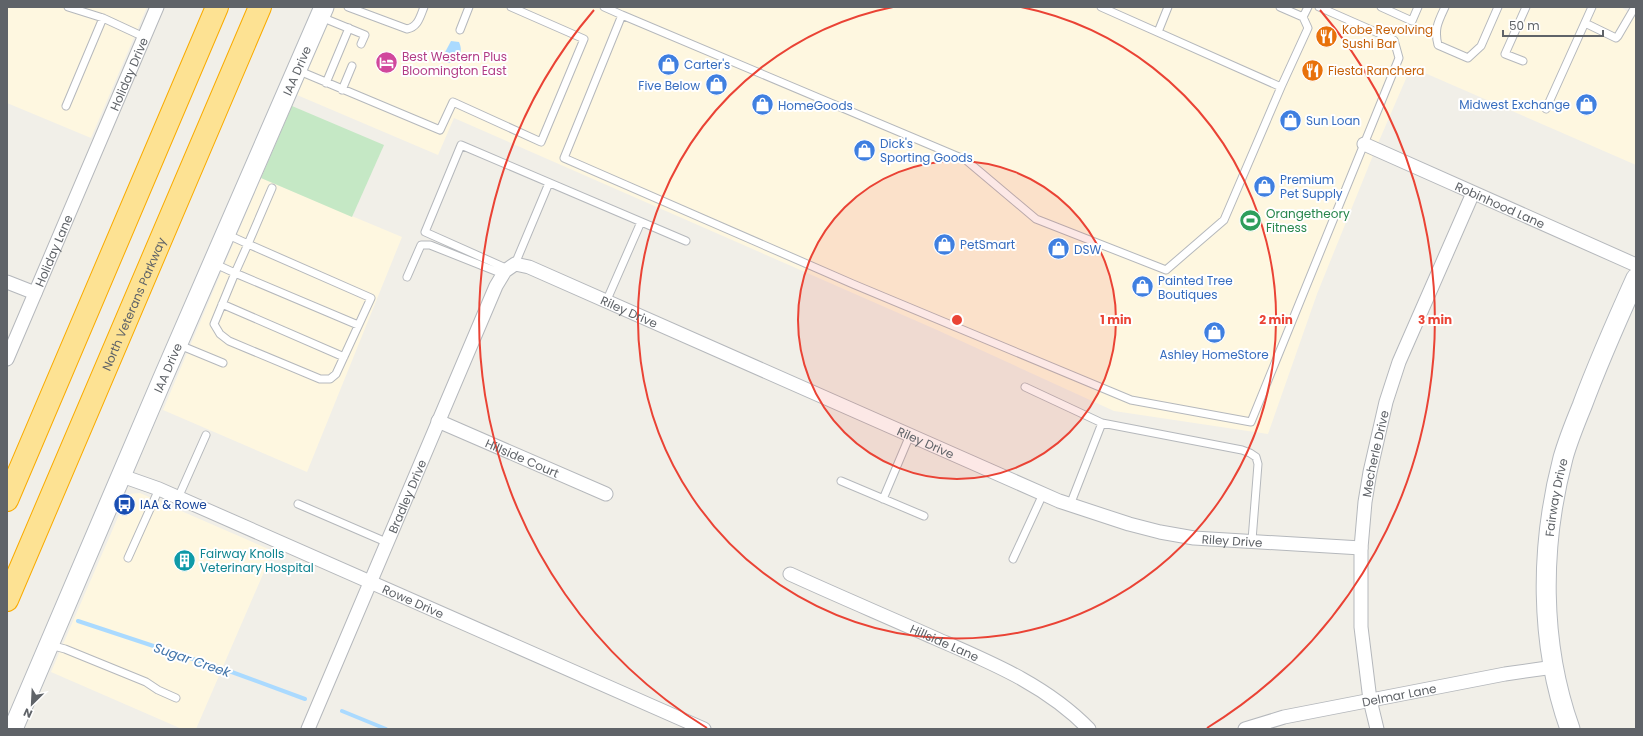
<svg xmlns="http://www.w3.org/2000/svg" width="1643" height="736" font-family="Poppins,sans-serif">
  <rect width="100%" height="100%" fill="#f1efe8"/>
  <path fill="#fef7e0" d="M7 7H147L91 138 7 103Z
    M334 7H1621L1636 18V165L1411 67 1376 148 1317 294 1268 434 1114 411 937 330 454 118 438 155 297 95Z
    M261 178 402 237 307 472 163 410Z
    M140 493 273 551 196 729H182L51 672 128 494Z"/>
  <path fill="#c5e8c5" d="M292 106 384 145 352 217 261 178Z"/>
  <path fill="#aadaff" d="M451 41 459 42C464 53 458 59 449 63L444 62 442 58Z"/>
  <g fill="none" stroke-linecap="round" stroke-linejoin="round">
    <path stroke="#aadaff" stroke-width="4" d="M78 621 229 671 305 699
      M342 711 386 729"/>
    <defs>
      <path id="lane" d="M68 7 103 18 144 37
        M348 7 407 29C418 27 420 17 424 7
        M604 7 622 15 564 158 853 284 1131 400 1251 422 1399 58 1394 40 1319 7
        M1101 7 1281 87 1308 28 1303 17 1308 7
        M1280 7 1303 17
        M1381 7 1412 21 1418 7
        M1445 7C1438 22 1434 29 1438 45L1468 58 1481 46 1498 7
        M622 15 966 160 1036 219 1166 270 1224 220 1281 87
        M321 17 365 35 361 44
        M1585 23 1616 38 1618 36 1635 7
        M460 30 469 7
        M1158 32 1168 7
        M1523 61 1505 54 1526 7
        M297 70 440 130 453 102 541 142 584 39 511 7
        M326 83 349 28
        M342 90 352 66
        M66 106 103 18
        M1546 109 1592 7
        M226 234 248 244 272 188
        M213 263 235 273 214 324 220 334 229 341 320 379H330L336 374 371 298 248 244 235 273 358 325
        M515 264 549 183
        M508 269 425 232 461 145 686 241
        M407 277 421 245H430L503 274
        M606 302 641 222
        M222 304 344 357
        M177 344 223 363
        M1025 387 1102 423 1242 450 1250 453 1256 457 1258 464 1252 540
        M841 481 924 516
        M178 498 206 435
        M883 499 910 435
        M298 504 386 542
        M1070 505 1102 423
        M128 558 159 489
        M1013 559 1043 494
        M50 645 65 649 146 682 158 690 176 698"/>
      <g id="street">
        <path id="s1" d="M1364 144 1636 265"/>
        <path d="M7 282 35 293"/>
        <path id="s2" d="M7 359 157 7"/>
        <path id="s3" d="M438 421 606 494"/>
        <path id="s4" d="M122 476 159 489 704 729"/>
        <path id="s5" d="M790 574C838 596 888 617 937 639 992 663 1046 685 1089 729"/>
        <path id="s6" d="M308 729 496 286 505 271 515 264 529 267 1059 501 1129 524 1160 532 1194 538 1361 548"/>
        <path id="s7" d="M1245 729 1284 717 1505 674 1554 667"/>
        <path id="s8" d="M1377 729 1370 700 1361 627V548L1365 502 1370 472 1386 402 1399 362 1473 193"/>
      </g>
      <g id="secondary">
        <path id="s9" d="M13 729 162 380 324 7"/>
        <path id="s10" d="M1570 729C1539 642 1540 546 1563 458 1568 440 1575 423 1582 406 1598 363 1617 320 1636 278"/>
      </g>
      <g id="highway">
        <path d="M7 500 217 7"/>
        <path id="s11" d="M7 600 260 7"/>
      </g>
    </defs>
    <use href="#lane" stroke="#b5b8bc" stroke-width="9"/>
    <use href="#street" stroke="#b5b8bc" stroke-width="15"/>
    <use href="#secondary" stroke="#b6babf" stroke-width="21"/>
    <use href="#highway" stroke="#f9ab00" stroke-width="24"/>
    <use href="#lane" stroke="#fff" stroke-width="7"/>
    <use href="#street" stroke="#fff" stroke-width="13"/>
    <use href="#secondary" stroke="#fff" stroke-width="19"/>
    <use href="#highway" stroke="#fde293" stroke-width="22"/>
  </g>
  <circle cx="957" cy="320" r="159" fill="#ea4335" fill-opacity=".12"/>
  <g fill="none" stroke="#ea4335" stroke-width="2">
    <circle cx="957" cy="320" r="159"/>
    <path d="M1021 7A319 319 0 1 1 893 7"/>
    <path d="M707 728A478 478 0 0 1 594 10M1320 10A478 478 0 0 1 1207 728"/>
  </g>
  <defs>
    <symbol id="restaurant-disc" viewBox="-11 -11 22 22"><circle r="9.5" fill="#e8710a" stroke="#fff"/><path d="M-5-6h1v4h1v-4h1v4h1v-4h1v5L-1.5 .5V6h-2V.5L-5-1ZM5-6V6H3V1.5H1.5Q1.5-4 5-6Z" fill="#fff"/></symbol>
    <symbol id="hotel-disc" viewBox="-11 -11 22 22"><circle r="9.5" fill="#d1479c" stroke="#fff"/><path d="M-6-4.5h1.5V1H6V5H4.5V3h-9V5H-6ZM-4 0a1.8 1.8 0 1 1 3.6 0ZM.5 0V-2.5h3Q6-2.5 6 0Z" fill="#fff"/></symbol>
    <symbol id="shop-disc" viewBox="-11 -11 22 22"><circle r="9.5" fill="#3f7fe0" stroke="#fff"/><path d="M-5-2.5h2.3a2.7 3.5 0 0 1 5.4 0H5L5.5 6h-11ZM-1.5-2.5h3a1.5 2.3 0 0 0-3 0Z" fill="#fff"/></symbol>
    <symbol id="stadium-disc" viewBox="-11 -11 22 22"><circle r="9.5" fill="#2e9e5b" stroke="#fff"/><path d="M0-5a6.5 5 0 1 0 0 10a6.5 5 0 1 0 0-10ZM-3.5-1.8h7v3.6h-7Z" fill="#fff"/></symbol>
    <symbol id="bus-disc" viewBox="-11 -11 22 22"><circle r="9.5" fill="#1a4fb4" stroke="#fff"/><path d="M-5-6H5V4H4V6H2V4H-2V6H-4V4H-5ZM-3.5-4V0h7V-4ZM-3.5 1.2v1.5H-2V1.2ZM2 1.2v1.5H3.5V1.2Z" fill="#fff"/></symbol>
    <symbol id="building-disc" viewBox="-11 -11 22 22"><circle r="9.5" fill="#0f9aa8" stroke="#fff"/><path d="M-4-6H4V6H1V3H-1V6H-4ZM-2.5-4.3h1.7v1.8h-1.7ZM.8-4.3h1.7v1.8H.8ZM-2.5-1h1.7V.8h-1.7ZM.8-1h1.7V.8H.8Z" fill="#fff"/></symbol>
  </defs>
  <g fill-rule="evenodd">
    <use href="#restaurant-disc" x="1314" y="24" width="25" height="25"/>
    <use href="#hotel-disc" x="374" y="50" width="25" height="25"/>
    <use href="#shop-disc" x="656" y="52" width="25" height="25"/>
    <use href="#restaurant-disc" x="1300" y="58" width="25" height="25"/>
    <use href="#shop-disc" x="704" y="72" width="25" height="25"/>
    <use href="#shop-disc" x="1574" y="92" width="25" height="25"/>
    <use href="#shop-disc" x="750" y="92" width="25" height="25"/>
    <use href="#shop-disc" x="1278" y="108" width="25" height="25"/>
    <use href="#shop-disc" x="852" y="138" width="25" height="25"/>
    <use href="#shop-disc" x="1252" y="174" width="25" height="25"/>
    <use href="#stadium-disc" x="1238" y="208" width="25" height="25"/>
    <use href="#shop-disc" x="932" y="232" width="25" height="25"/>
    <use href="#shop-disc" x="1046" y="236" width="25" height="25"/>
    <use href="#shop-disc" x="1130" y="274" width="25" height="25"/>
    <use href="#shop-disc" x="1202" y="320" width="25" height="25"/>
    <use href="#bus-disc" x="112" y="492" width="25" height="25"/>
    <use href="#building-disc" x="172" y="548" width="25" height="25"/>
  </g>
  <g text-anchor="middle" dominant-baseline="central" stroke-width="4" stroke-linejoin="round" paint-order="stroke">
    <g font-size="12" fill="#c56008" stroke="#fff" text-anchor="start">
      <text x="1342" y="29">Kobe Revolving<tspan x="1342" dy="14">Sushi Bar</tspan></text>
      <text x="1328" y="70">Fiesta Ranchera</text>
    </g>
    <g font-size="12" fill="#b23c85" stroke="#fff" text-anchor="start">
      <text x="402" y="56">Best Western Plus<tspan x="402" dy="14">Bloomington East</tspan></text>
    </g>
    <g font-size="12" fill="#366cbe" stroke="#fff" text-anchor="start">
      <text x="684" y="64">Carter's</text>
      <text x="700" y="85" text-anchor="end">Five Below</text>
      <text x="1570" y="104" text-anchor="end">Midwest Exchange</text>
      <text x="778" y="105">HomeGoods</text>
      <text x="1306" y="120">Sun Loan</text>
      <text x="880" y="143">Dick's<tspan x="880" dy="14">Sporting Goods</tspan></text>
      <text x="1280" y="179">Premium<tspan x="1280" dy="14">Pet Supply</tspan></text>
      <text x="960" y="244">PetSmart</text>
      <text x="1074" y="249">DSW</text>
      <text x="1158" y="280">Painted Tree<tspan x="1158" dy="14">Boutiques</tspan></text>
      <text x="1214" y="354" text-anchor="middle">Ashley HomeStore</text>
    </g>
    <g font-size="12" fill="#5f6368" stroke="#fff">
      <text stroke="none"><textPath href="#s9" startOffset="717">IAA Drive</textPath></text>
      <text stroke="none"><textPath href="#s2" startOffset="310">Holiday Drive</textPath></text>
      <text stroke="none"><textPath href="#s1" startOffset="149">Robinhood Lane</textPath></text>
      <text stroke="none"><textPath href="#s2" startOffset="118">Holiday Lane</textPath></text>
      <text stroke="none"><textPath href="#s11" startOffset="322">North Veterans Parkway</textPath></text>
      <text stroke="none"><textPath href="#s6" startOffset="635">Riley Drive</textPath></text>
      <text stroke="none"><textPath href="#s9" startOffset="393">IAA Drive</textPath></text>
      <text stroke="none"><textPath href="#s6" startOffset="959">Riley Drive</textPath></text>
      <text stroke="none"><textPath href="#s8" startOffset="278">Mecherle Drive</textPath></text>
      <text stroke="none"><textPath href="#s3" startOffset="92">Hillside Court</textPath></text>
      <text stroke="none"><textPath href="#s6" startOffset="253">Bradley Drive</textPath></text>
      <text stroke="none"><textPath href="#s10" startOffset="235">Fairway Drive</textPath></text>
      <text stroke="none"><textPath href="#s6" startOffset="1283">Riley Drive</textPath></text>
      <text stroke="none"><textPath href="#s4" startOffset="317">Rowe Drive</textPath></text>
      <text stroke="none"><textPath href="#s5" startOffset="169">Hillside Lane</textPath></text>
      <text stroke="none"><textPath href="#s7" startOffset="158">Delmar Lane</textPath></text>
    </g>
    <g font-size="12" fill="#27864d" stroke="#fff" text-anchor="start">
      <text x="1266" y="213">Orangetheory<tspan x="1266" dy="14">Fitness</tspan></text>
    </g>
    <g font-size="12" fill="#164399" stroke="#fff" text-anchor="start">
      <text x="140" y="504">IAA &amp; Rowe</text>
    </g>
    <g font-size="12" fill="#0d838f" stroke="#fff" text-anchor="start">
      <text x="200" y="553">Fairway Knolls<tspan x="200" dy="14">Veterinary Hospital</tspan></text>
    </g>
    <g font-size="13" font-style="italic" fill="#4174aa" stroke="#fff">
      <text transform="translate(192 660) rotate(19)">Sugar Creek</text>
    </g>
  </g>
  <circle cx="957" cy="320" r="6" fill="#ea4335" stroke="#fff" stroke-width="2"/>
  <g font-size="12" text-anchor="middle" font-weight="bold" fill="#ea4335" stroke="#fff" stroke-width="4" stroke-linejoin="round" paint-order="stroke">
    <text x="1116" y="324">1 min</text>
    <text x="1276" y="324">2 min</text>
    <text x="1435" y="324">3 min</text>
  </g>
  <rect width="1643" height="736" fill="none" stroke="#5f6368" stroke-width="16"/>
  <g transform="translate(32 704) rotate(204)" stroke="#ffffff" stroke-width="3" paint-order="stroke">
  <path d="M0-3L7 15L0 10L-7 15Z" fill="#5f6368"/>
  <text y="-6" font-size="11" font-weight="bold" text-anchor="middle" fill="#5f6368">N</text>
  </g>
  <path d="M1503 30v6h100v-6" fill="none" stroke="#5f6368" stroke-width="2"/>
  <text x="1509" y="30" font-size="12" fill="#5f6368" stroke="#ffffff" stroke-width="3" paint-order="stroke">50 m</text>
</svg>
